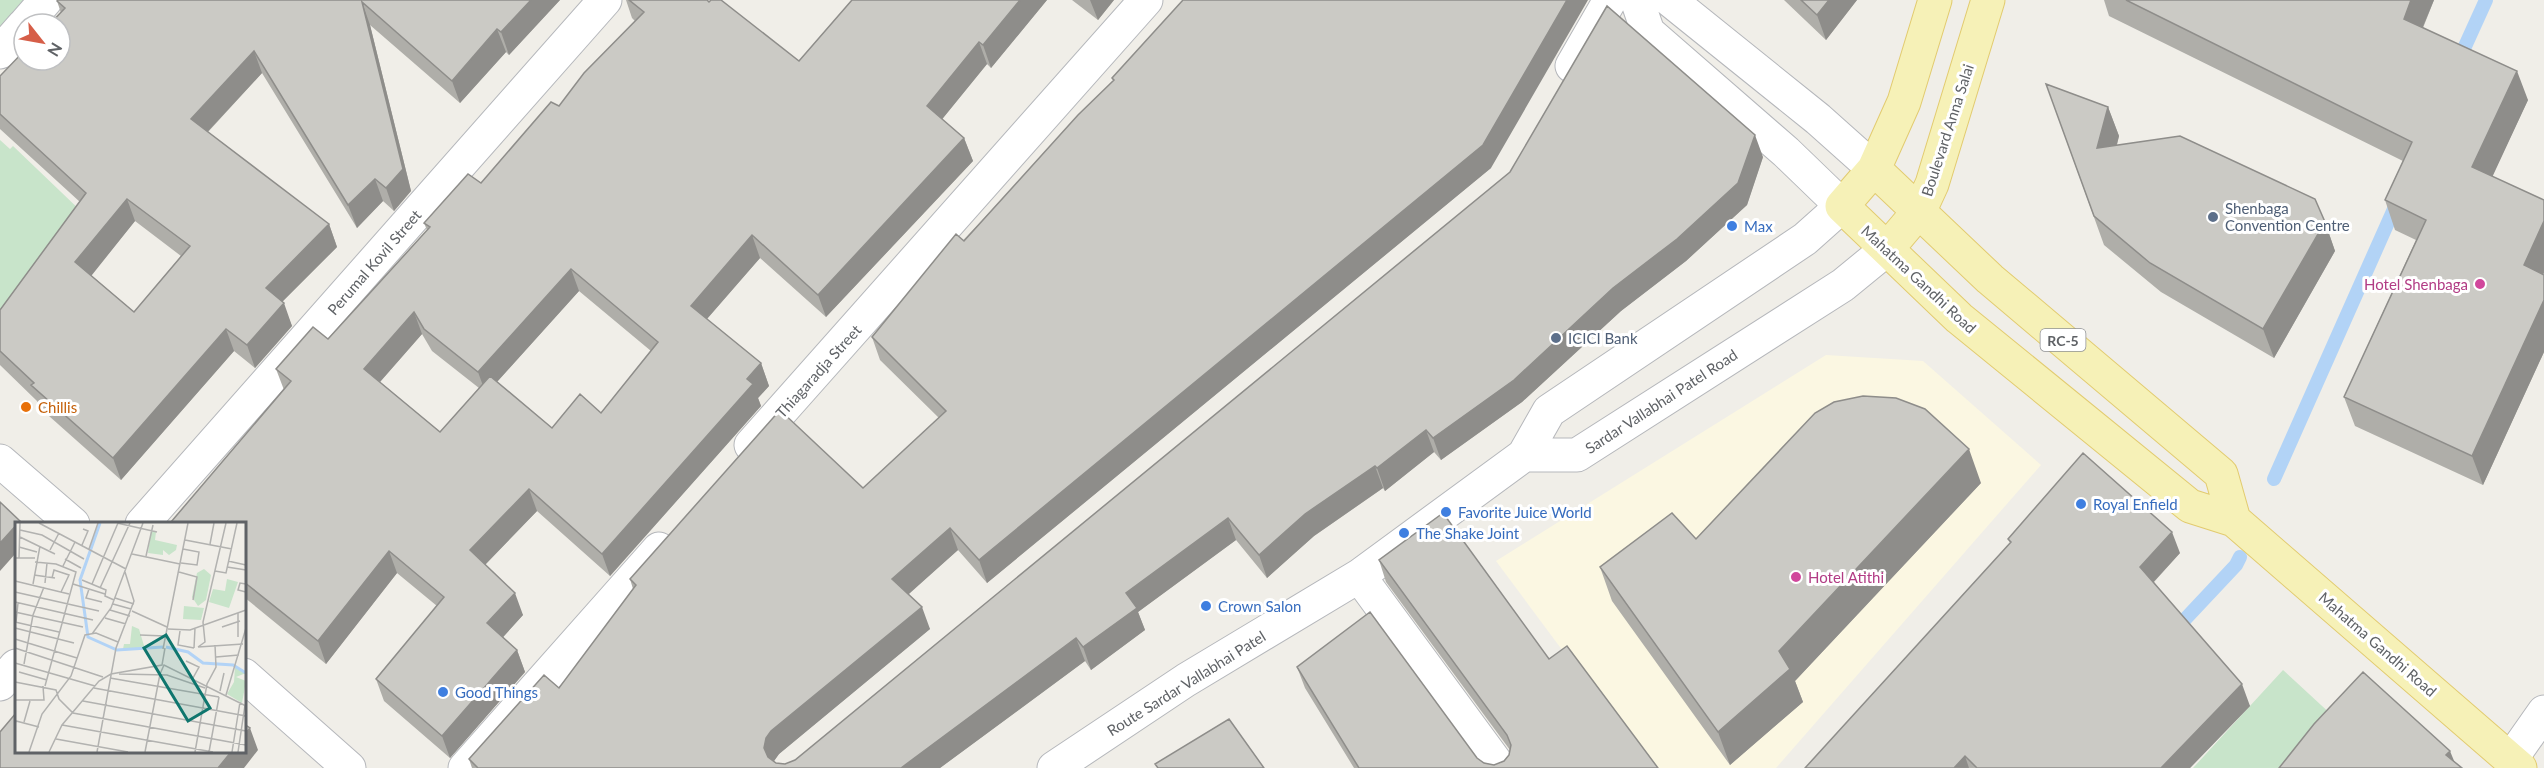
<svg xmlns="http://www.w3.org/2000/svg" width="2544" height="768" font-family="Lato,sans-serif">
  <rect width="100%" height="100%" fill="#f0eee8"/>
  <path fill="#fbf7e2" d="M1826 355 1923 361 2041 465 1776 768H1650L1496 561Z"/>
  <path fill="#c8e4ca" d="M0 0H37L0 42Z
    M0 140 10 149 13 146 84 214 0 330Z
    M2283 670 2334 717 2292 768H2193Z"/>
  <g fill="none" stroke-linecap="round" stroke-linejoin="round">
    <path stroke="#b2d3f6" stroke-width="14" d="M2457 64 2486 0
      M2274 479 2398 200
      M2174 631 2236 565 2240 557"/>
    <defs>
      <path id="minor" d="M1670 0 1818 119 1874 169
        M25 24 46 0
        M0 52 24 25
        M1572 66 1610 0
        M751 445 1146 0
        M1524 455H1577L1843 285 1887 249
        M0 461 73 524
        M142 524 605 0
        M1359 576 1500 768
        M244 675 349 768
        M0 684 16 666
        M2511 759 2544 712
        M465 768 659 549
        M1054 768 1186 680 1359 576 1524 455 1549 411 1805 239 1842 206 1786 152 1648 32 1637 0"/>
      <path id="major" d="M1935 0 1904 102 1874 169 1842 206 1959 318 2190 506 2234 520 2520 768
        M1874 169 1990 279 2221 474 2234 520
        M1887 249 1920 210 1932 184 1988 0"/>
    </defs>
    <use href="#minor" stroke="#b5b7bb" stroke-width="35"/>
    <use href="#major" stroke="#e2cb6f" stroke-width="35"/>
    <use href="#minor" stroke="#fff" stroke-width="33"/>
    <use href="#major" stroke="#f6f1b7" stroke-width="33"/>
  </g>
  <path fill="#afaea9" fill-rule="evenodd" d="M560 0 509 55 506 52 460 103 370 25 411 191 394 211 383 201 357 228 262 73 208 132 329 224 337 247 282 302 292 326 255 368 234 351 121 480 40 408 37 401 0 365V310L80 202 0 129V76L61 13 57 1ZM135 221 181 256 134 312 91 275Z
    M626 0H707L799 61 852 0H1047L991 68 987 64 942 119 964 138 973 161 826 317 760 258 707 319 761 363 769 386 758 398 761 406 610 576 537 511 485 565 523 615 503 637 517 650 525 672 450 758 384 701 376 679 437 606 397 573 326 664 244 597V524H172L171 522 284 390 276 369 328 339 427 230 424 223 481 183 559 106 635 21 632 18ZM579 291 651 351 601 413 552 428 497 382ZM422 334 432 351 479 388 440 432 380 382Z
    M1072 0H1114L1098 20Z
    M1784 0H1857L1826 40Z
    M2104 0H2434L2423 28 2528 100 2492 176 2544 275V352L2483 485 2355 426 2344 397 2416 240 2395 230 2385 200 2403 161 2109 16Z
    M1112 78 1491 168 987 583 958 550 908 594 930 629 779 754 774 761 776 763 785 764 795 760 1763 157 1747 205 1686 261 1621 311 1522 402 1441 460 1434 452 1385 491 1383 488 1314 536 1267 578 1236 540 1138 612 1145 630 1091 670 1085 661 940 768H472L469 759 559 688 633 589 630 579 863 488 939 418 880 360 872 337 1113 81Z
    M2046 84 2108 107 2119 136 2117 145 2325 222 2335 251 2274 358 2161 292 2104 245Z
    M1981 483 1795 681 1803 702 1730 765 1612 601 1600 567 1696 539Z
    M2008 539 2180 553 2154 582 2250 706 2190 768H1805L2010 543Z
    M1379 560 1549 659 1658 768H1354L1305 688 1297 667 1477 758 1484 763 1494 765 1504 761 1509 755 1510 750 1386 582Z"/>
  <path fill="#8e8d8a" d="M531 0H560L509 55 501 32Z
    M1020 0H1047L991 68 983 45Z
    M1090 0H1114L1098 20Z
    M1567 0H1588L1491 168 987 583 979 560Z
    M1829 0H1857L1826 40 1817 15Z
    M2411 0H2434L2414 48 2404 19Z
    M362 2 370 25 411 191 394 211 386 188Z
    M497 29 506 52 460 103 452 81Z
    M979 42 987 64 935 128 927 106Z
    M254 51 262 73 199 141 191 119Z
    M2517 71 2528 100 2483 197 2472 167Z
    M2108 107 2119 136 2108 177 2097 148Z
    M1755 135 1763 157 1747 205 1686 261 1621 311 1522 402 1441 460 1433 438Z
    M964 138 973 161 826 317 818 295Z
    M375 179 383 201 357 228 348 205Z
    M127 199 135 221 84 285 75 262Z
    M2544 221V273L2534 295 2524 265Z
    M2325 222 2335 251 2274 358 2263 329Z
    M329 224 337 247 274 310 266 288Z
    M752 235 760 258 699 328 691 306Z
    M571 269 579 291 486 394 478 372Z
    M2544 300V352L2483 485 2472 456Z
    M284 303 292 326 255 368 247 345Z
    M414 312 422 334 372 391 364 369Z
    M226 329 234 351 121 480 113 458Z
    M761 363 769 386 758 398 761 406 610 576 602 554Z
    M1426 430 1434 452 1385 491 1377 468Z
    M1969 449 1981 483 1795 681 1803 702 1730 765 1718 732 1779 651Z
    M1375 466 1383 488 1314 536 1267 578 1259 555 1305 514Z
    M529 489 537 511 478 572 470 550Z
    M1228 518 1236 540 1138 612 1145 630 1091 670 1083 647 1126 593Z
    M16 525V553L0 571V543Z
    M950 528 958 550 900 602 892 579Z
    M2172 532 2180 553 2148 588 2140 567Z
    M389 551 397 573 326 664 318 641Z
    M515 593 523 615 495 646 487 623Z
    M922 607 930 629 779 754 774 761 773 768 764 748 766 738 771 731Z
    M1076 638 1085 661 940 768H901Z
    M517 650 525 672 450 758 442 736Z
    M2242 684 2250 706 2190 768H2161Z
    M250 728 258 750 244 768H218L231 752H244V735Z
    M2450 751 2457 768 2446 755Z
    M1965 756 1969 768H1954Z"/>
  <path fill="#cbcac5" stroke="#8e8d8a" stroke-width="1.5" fill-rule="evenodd" d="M58 0H531L501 32 497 29 452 81 362 2 403 169 386 188 375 179 348 205 254 51 191 119 329 224 266 288 284 303 247 345 226 329 113 458 31 385 34 383 0 351V310L86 193 0 114V76L24 51V60H60V24H50L65 8 57 1ZM127 199 190 246 134 312 75 262Z
    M629 0H707L709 2 711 0H721L799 61 852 0H1020L983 45 979 42 927 106 964 138 818 295 752 235 691 306 761 363 747 379 753 384 602 554 529 489 470 550 515 593 487 623 517 650 442 736 376 679 444 597 389 551 318 641 244 582V524H173L171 522 291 381 276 369 313 327 328 339 430 227 424 223 468 174 481 183 551 102 559 106 584 73 644 12ZM571 269 658 342 601 413 580 394 552 428 490 376 440 432 364 369 414 312 424 329 478 372Z
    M1183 0H1567L1483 145 979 560 950 528 892 579 922 607 771 731 766 738 764 748 768 757 776 763 785 764 795 760 1510 172 1607 6 1755 135 1738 183 1677 239 1613 288 1514 380 1433 438 1426 430 1377 468 1375 466 1305 514 1259 555 1228 518 1126 593 1137 608 1083 647 1076 638 901 768H478L469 759 544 675 559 688 636 585 630 579 780 410 863 488 946 411 872 337 956 234 964 241 1078 115 1114 80 1112 78Z
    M1801 0H1829L1817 15Z
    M2126 0H2411L2404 19 2517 71 2472 167 2544 200V221L2524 265 2544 275V300L2472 456 2344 397 2426 220 2385 200 2412 142Z
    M2046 84 2108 107 2097 148 2180 136 2315 199 2325 222 2263 329 2150 263 2094 216Z
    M1863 396 1896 398 1925 409 1969 449 1779 651 1790 669 1718 732 1600 567 1672 513 1696 539 1815 413 1834 402Z
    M2083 453 2172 532 2140 567 2242 684 2161 768H1977L1965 756 1954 768H1805L2011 542 2008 539Z
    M0 502 20 521 0 543Z
    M1443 513 1549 659 1567 646 1658 768H1359L1297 667 1370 612 1477 758 1484 763 1494 765 1504 761 1509 755 1511 745 1507 735 1379 560Z
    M2363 672 2450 751 2446 755 2462 768H2279L2314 724Z
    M16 713V752H231L218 768H0V732Z
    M1229 719 1264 768H1158L1155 764Z
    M244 724 250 728 244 735Z"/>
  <g fill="#5c6f8a" stroke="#fff" stroke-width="2">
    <circle cx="2213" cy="217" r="6"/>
    <circle cx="1556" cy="338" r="6"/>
  </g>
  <g fill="#3f7fe0" stroke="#fff" stroke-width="2">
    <circle cx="1732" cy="226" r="6"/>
    <circle cx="2081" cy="504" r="6"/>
    <circle cx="1446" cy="512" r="6"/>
    <circle cx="1404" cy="533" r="6"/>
    <circle cx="1206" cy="606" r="6"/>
    <circle cx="443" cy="692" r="6"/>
  </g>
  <g fill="#d1479c" stroke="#fff" stroke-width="2">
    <circle cx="2480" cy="284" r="6"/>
    <circle cx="1796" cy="577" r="6"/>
  </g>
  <circle fill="#e8710a" stroke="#fff" stroke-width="2" cx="26" cy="407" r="6"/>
  <g text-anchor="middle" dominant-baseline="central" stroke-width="6" stroke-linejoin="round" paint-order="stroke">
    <rect fill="#fff" stroke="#8f9194" stroke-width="1.5" x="2040.5" y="329" width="45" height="22" rx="4.5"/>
    <g font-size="14" font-weight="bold" fill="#5f6266">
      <text x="2063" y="340">RC-5</text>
    </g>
    <g font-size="15" fill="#5f6266" stroke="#fff">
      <text transform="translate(1947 130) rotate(-72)">Boulevard Anna Salai</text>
      <text transform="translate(374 262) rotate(-49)">Perumal Kovil Street</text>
      <text transform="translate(1919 279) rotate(43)">Mahatma Gandhi Road</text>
      <text transform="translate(818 371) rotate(-48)">Thiagaradja Street</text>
      <text transform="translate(1661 401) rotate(-33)">Sardar Vallabhai Patel Road</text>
      <text transform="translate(2378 644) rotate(41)">Mahatma Gandhi Road</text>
      <text transform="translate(1186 683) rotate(-32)">Route Sardar Vallabhai Patel</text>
    </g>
    <g font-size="15" fill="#4e5e75" stroke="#fff" text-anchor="start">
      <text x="2225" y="208">Shenbaga<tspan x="2225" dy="17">Convention Centre</tspan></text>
      <text x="1568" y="338">ICICI Bank</text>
    </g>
    <g font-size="15" fill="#366cbe" stroke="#fff" text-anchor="start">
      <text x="1744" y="226">Max</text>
      <text x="2093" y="504">Royal Enfield</text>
      <text x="1458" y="512">Favorite Juice World</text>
      <text x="1416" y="533">The Shake Joint</text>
      <text x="1218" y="606">Crown Salon</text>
      <text x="455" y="692">Good Things</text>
    </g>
    <g font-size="15" fill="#b23c85" stroke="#fff" text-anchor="end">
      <text x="2468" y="284">Hotel Shenbaga</text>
      <text x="1808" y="577" text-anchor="start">Hotel Atithi</text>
    </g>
    <g font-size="15" fill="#c56008" stroke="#fff" text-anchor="start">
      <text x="38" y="407">Chillis</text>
    </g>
  </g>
  <g transform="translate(15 522)">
    <rect width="231" height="231" fill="#f0eee8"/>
    <path d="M136 9 141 10 140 18 162 23 161 28 154 33 148 28V33L133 31ZM189 47 196 53 191 78 183 84 177 75 182 51ZM212 57 223 60 214 86 194 80 198 67 210 69ZM169 84 189 86 186 98 168 97ZM117 104 124 107 130 127H108L109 122H115ZM220 145 231 151 221 155 231 159 227 181 212 172 219 160Z" fill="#c8e4ca"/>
    <path fill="none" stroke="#b2d3f6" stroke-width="3" d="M85 1 65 58 73 115 102 128 148 125M151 125 173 130 188 141 218 143 231 151"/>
    <path fill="none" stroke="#b2b2b0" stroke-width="1.5" d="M24 1 111 47M102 1 142 10M5 8 27 13 69 37M5 15 40 32M170 18 217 27M195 22 199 1M67 23 73 9 68 7M4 25 22 30M74 27 83 1M35 28 44 11M117 32 165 42M131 34 138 3M0 36H20M4 36 5 1M50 37 66 46M213 39 231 43M20 40 41 42 61 50 30 164M166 41 182 43 184 30 168 27M48 44 60 20M212 45 231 48M200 49 211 51 222 1M164 50 182 55 178 78M19 53 40 56M37 56 39 48 54 53 46 70M67 58 91 68 90 74 99 78M0 59 54 72M30 61 32 41M18 62 25 24M58 62 90 72M77 62 103 1M231 62 225 61 223 68 231 70M85 66 115 1M74 67 71 76 87 80M0 70 84 89M100 76 119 82M0 80 78 98M98 82 116 87M95 88 115 94M117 89 152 105M0 90 68 105M90 96 111 102M0 100 44 110M1 100 3 81M207 105 225 99M0 106 59 121M153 107 175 108 231 88M165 109 163 123 179 126M77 112 96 86 128 1M125 113 150 114M223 115V91M0 117 62 136M183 125 190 120 188 100 211 1M183 125 228 122M0 126 88 155M179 126 180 106M148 127 173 1M201 135 224 133M171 139 184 145 178 156M0 141 80 164M9 142 18 93 29 65M4 150 32 158M104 152 152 153 190 166M145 152 149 143 231 184M95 156 204 175M0 160 41 168 44 177 58 191 231 223M79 166 231 194M205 169 209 151M211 173 231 106M0 178H29L28 164M68 179 231 209M9 200 15 179M0 202 1 199 24 205M47 203 198 230M41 217 113 230M14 230 27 192 56 154 70 113 81 111 103 120M34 230 47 203 84 159 96 152 147 143 150 126M82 230 101 126 119 79 110 50M130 230 145 152M180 230 192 162 201 145 200 123M194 230 204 175M217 230 225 180M223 230 230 183"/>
    <path fill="#0f766e" fill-opacity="0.15" stroke="#0f766e" stroke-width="3" d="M151 113 195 186 173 199 129 126Z"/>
    <rect width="231" height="231" fill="none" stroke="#5f6266" stroke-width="3"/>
  </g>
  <g transform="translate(42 42) rotate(121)"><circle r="28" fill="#ffffff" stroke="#bfc0c2" stroke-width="1.5"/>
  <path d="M0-4.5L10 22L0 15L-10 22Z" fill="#d65e48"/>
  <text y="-9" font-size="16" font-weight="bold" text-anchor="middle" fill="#5f6266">N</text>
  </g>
</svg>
